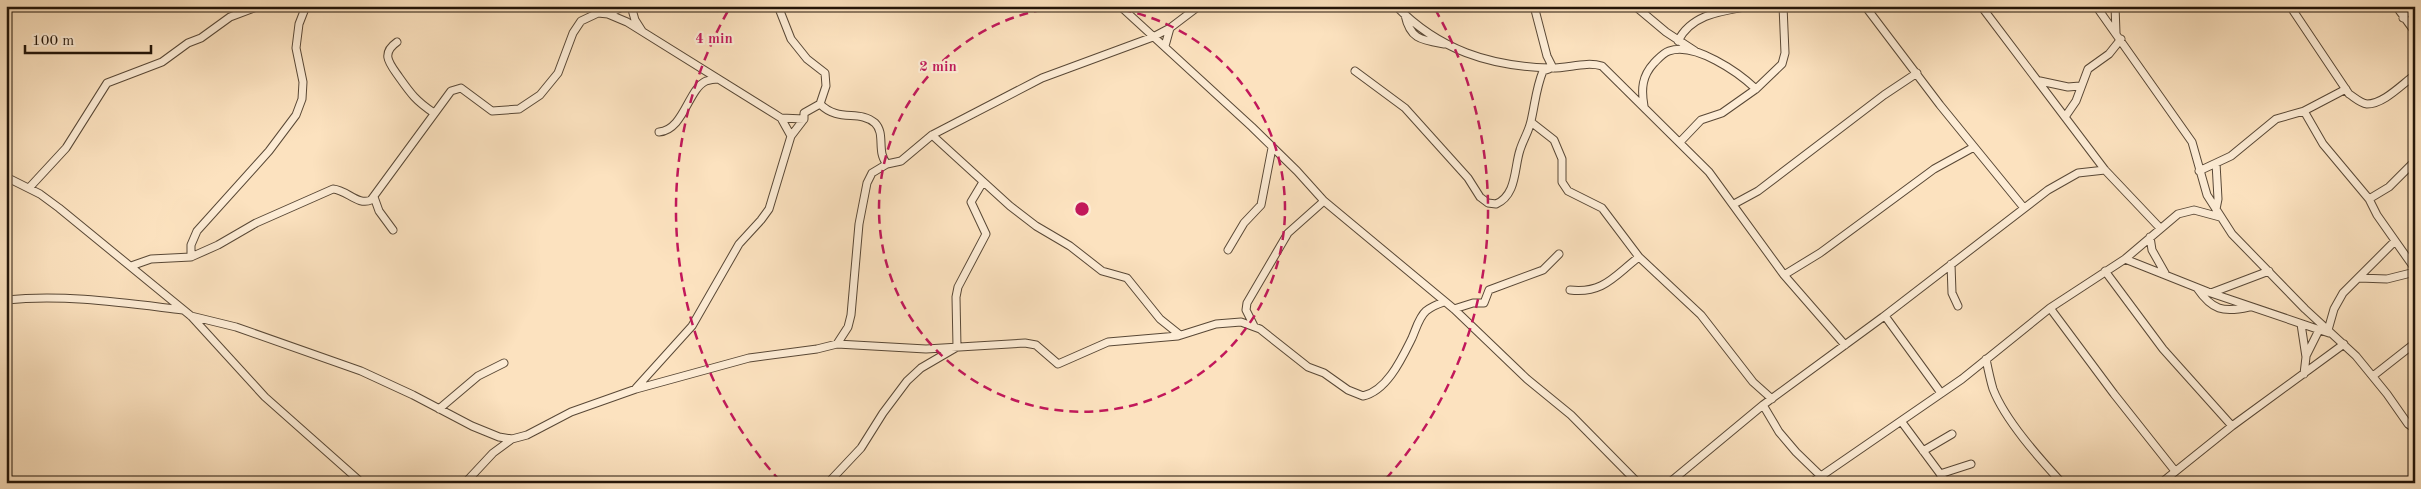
<svg xmlns="http://www.w3.org/2000/svg" width="2421" height="489" font-family="'Old Standard TT',serif">
  <rect width="100%" height="100%" fill="#fce2bf"/>
  <filter id="stains"><feTurbulence type="fractalNoise" baseFrequency=".004" numOctaves="4"/><feColorMatrix values="0 0 0 0 .2 0 0 0 0 .09 0 0 0 0 .02 0 0 0 .5 -.17"/></filter>
  <radialGradient id="worn" r=".72"><stop offset=".6" stop-color="#630" stop-opacity="0"/><stop offset="1" stop-color="#630" stop-opacity=".3"/></radialGradient>
  <g fill="none" stroke-linecap="round" stroke-linejoin="round">
    <defs>
      <path id="minor" d="M631 6 635 20 642 31
        M778 6 791 39 807 59 825 73 826 86 820 104
        M1120 6 1252 127 1297 171 1324 201 1454 309 1527 379 1571 415 1638 483
        M1396 6C1439 50 1489 66 1549 68 1567 69 1585 61 1602 66L1709 172 1784 275 1845 345
        M1534 6 1547 56 1553 68
        M1635 6 1666 32 1695 51
        M1865 6 1940 105 2024 208
        M1981 6 2105 170 2160 228
        M2096 6 2192 142 2207 195 2232 234 2305 309 2356 356 2387 394 2408 424 2415 429
        M2115 6 2116 33
        M2290 6 2349 94C2354 97 2360 103 2367 104 2384 104 2402 84 2415 75
        M2396 6 2415 32
        M608 14 624 6
        M1405 15C1410 39 1421 40 1444 44
        M2403 18 2411 6
        M1678 41C1692 13 1724 11 1751 6
        M397 42C380 54 390 64 399 77 411 94 416 101 434 113
        M1165 46 1170 28
        M1355 71 1405 108 1468 178 1480 197 1488 203 1496 204C1517 195 1514 168 1520 150 1523 140 1529 131 1531 121 1535 104 1536 88 1543 71L1549 69
        M2040 81 2068 87 2080 86
        M820 104C839 123 859 109 875 123 886 134 876 152 887 164L901 161 932 135 1042 78 1153 37 1170 28 1199 6
        M1644 106C1641 89 1642 76 1654 63 1659 58 1663 53 1669 51 1695 42 1738 72 1756 89
        M2304 111 2323 144 2369 199 2377 215 2415 269
        M2065 117 2076 101 2088 69 2109 54 2121 39
        M781 118 791 136
        M1531 122 1554 140 1562 159V182L1568 191 1602 208 1639 257 1701 315 1753 382 1772 399
        M659 132C684 130 688 89 706 81 709 80 714 79 718 79
        M932 135 1010 206 1036 226 1070 246 1102 271 1127 278 1160 319 1180 335
        M1680 142 1701 120 1722 113 1756 89 1782 64 1785 53 1783 6
        M2199 171 2231 156 2276 119 2304 111 2346 89
        M6 177 40 194 59 208 191 316 265 397 362 483
        M29 188 66 148 107 83 162 62 188 43 201 38 230 17 259 6
        M374 197 379 211 393 230
        M2369 199 2389 187 2415 161
        M1734 204 1758 191 1884 95 1917 73
        M2216 209 2218 199 2216 163
        M2150 237 2152 250 2165 273
        M1228 250 1244 223 1261 205 1272 148
        M191 257V245L197 231 269 151 296 115 302 99 303 82 296 48 299 24 306 6
        M2125 259 2208 292 2329 333
        M1951 264 1952 293 1958 306
        M131 266 151 259 191 257 218 245 256 223 333 189C347 190 358 206 371 200L451 91 461 88 492 111 519 109 540 95 558 73 573 33 581 21 598 13 608 14 627 22 781 118 804 119
        M2105 271 2163 349 2232 426
        M1784 275 1820 253 1934 169 1974 147
        M2359 278 2387 279 2415 272
        M2197 288C2212 310 2223 313 2249 307
        M1570 290C1604 294 1615 275 1639 257
        M2211 293 2269 271
        M6 300C65 294 124 303 183 310
        M2050 308 2114 394 2175 471
        M1454 309 1473 303H1484L1489 290 1543 270 1559 254
        M191 316 236 327 361 371 413 395 472 426 499 437 512 439 527 435 571 412 636 389 749 358 817 349 837 344 926 349 1025 343 1036 345 1058 364 1108 342 1178 336 1216 324 1241 322 1260 329 1308 367 1324 373 1348 390 1363 396C1387 391 1402 358 1412 338 1416 329 1419 317 1426 311 1431 307 1438 304 1444 302
        M1885 316 1941 393
        M2301 324 2306 357 2304 374
        M1254 326 1246 310 1247 303 1288 233 1324 201
        M2328 330 2334 309 2343 293 2395 241
        M837 344 848 327 851 315 859 224 867 183 872 173 887 164
        M2306 356 2319 330
        M1986 359C1988 369 1990 379 1993 389 2005 420 2039 458 2062 483
        M2373 376 2415 343
        M636 388 692 326 739 244 761 220 769 209 791 136 804 119V113L820 104
        M1763 405 1779 432 1796 452 1828 483
        M439 409 478 376 504 363
        M1901 421 1947 483
        M1923 451 1952 434
        M1940 474 1971 464
        M465 483 493 453 512 439
        M828 483 861 448 883 413 907 381 921 368 957 347 956 297 958 287 986 234 971 202 983 182
        M1669 483 1763 405 1883 317 2048 190 2078 173 2105 170
        M1811 483 1962 379 2050 308 2125 259 2178 214 2194 210 2220 217
        M2161 483 2232 426 2344 344"/>
    </defs>
    <use href="#minor" stroke="#594836" stroke-width="9"/>
    <use href="#minor" stroke="#fdecd5" stroke-width="7"/>
  </g>
  <g fill="none" stroke="#c2185b" stroke-width="2.5" stroke-dasharray="9 6">
    <path d="M1093 6A203 203 0 1 1 1071 6"/>
    <path d="M780 481A406 406 0 0 1 729 9M1435 9A406 406 0 0 1 1384 481"/>
  </g>
  <circle cx="1082" cy="209" r="8" fill="#c2185b" stroke="#fdecd5" stroke-width="2.5"/>
  <g font-size="15" text-anchor="middle" font-weight="bold" fill="#c2185b" stroke="#fdecd5" stroke-width="4.5" stroke-linejoin="round" paint-order="stroke">
    <text x="714" y="43">4 min</text>
    <text x="938" y="71">2 min</text>
  </g>
  <rect width="2421" height="489" fill="none" stroke="#fce2bf" stroke-width="25"/>
  <rect x="8" y="8" width="2406" height="474" fill="none" stroke="#231509" stroke-width="2.5"/>
  <rect x="12" y="12" width="2396" height="464" fill="none" stroke="#231509"/>
  <path d="M25 45v8h126v-8" fill="none" stroke="#231509" stroke-width="2.5"/>
  <text x="32" y="45" font-size="15" fill="#231509" stroke="#fdecd5" stroke-width="4" paint-order="stroke">100 m</text>
  <rect width="100%" height="100%" filter="url(#stains)"/>
  <rect width="100%" height="100%" fill="url(#worn)"/>
</svg>
